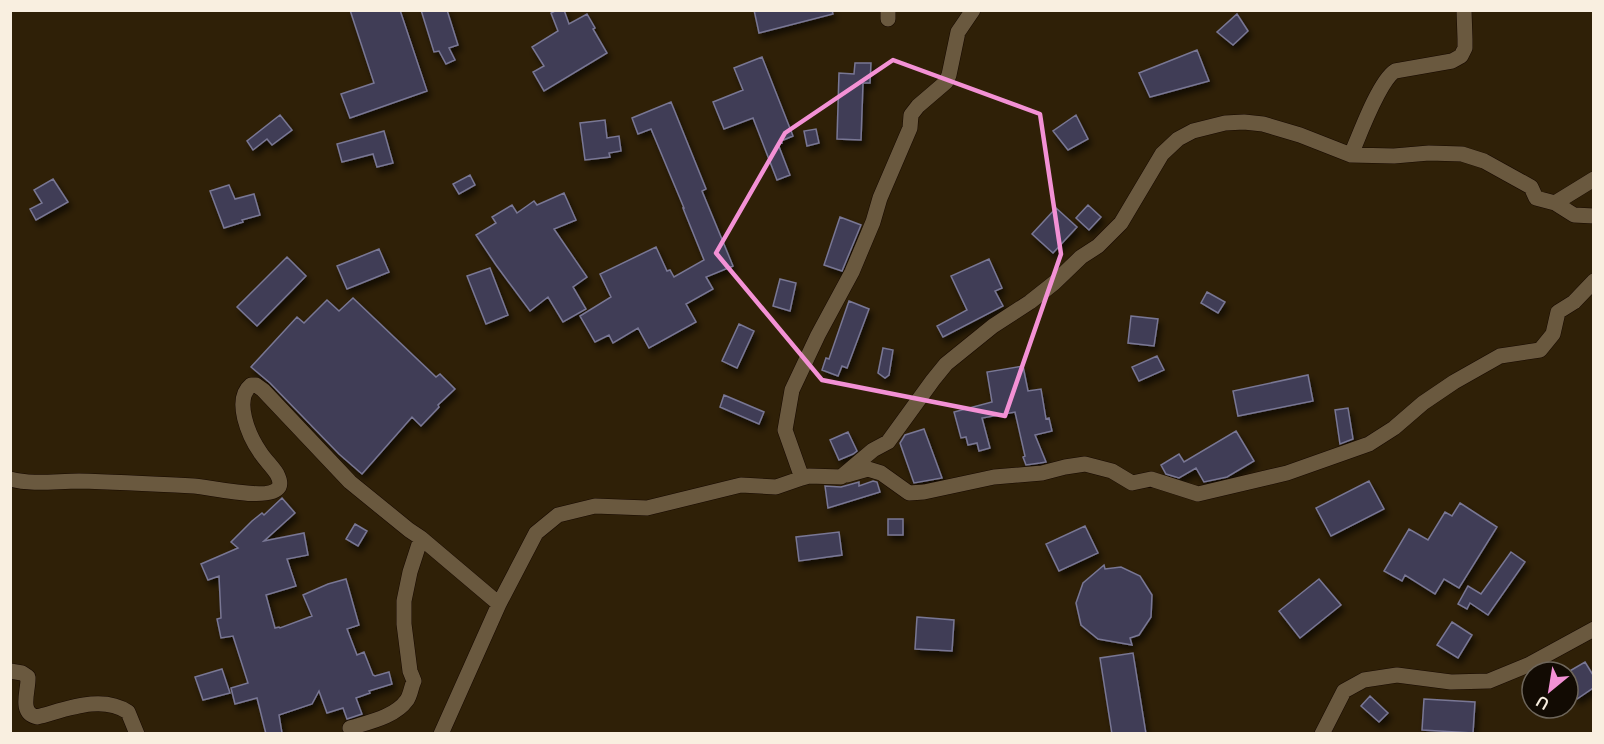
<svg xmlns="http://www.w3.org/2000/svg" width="1604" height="744" font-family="'Nunito Sans',sans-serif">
  <defs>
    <filter id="shadow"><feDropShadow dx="3" dy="5" stdDeviation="3" flood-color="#0009"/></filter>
  </defs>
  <rect width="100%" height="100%" fill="#2f2007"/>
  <path fill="#3f3d57" stroke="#797794" stroke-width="1.5" filter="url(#shadow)" d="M350 10H400L427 91 350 118 341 94 374 83Z
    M421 10H447L458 45 449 48 455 60 446 64 439 51 434 52Z
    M557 10H564L569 24 587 14 595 28 593 29 607 53 544 91 533 72 544 66 532 47 558 31 551 13Z
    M754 10H832L833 14 759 33Z
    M1237 14 1248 31 1233 45 1217 32Z
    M1197 50 1209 81 1150 97 1139 73Z
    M762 57 793 136 781 141 782 143 778 144 790 175 777 180 753 118 724 129 713 102 743 90 734 68Z
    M855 63H871L870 83H863L861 140 837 139 839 73 854 74Z
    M671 102 706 189 702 191 733 266 706 277 713 289 686 304 696 322 649 348 638 328 613 343 609 335 595 342 580 316 611 297 600 274 656 247 667 271 670 270 674 277 704 260 683 208H684L651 129 638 134 632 118Z
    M280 115 292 130 272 145 267 139 253 150 247 141Z
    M1076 115 1088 139 1068 150 1053 131Z
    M605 120 607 138 619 136 621 151 609 153 610 157 585 160 580 123Z
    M816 129 819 143 807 146 804 131Z
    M384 131 393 163 377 167 373 154 342 162 337 144Z
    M470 175 475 185 459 194 453 184Z
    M53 179 68 202 36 220 30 209 42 203 34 190Z
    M229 185 235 199 254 194 260 215 242 220 243 222 224 228 210 191Z
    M564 193 576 220 554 229 587 277 573 287 586 309 563 322 548 297 530 311 496 265 476 235 496 223 492 217 512 205 517 213 534 201 537 205Z
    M1088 205 1101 217 1089 230 1076 218Z
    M1056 208 1077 227 1053 253 1032 234Z
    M840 217 861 225 842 271 824 265Z
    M379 249 389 272 347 289 337 266Z
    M287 257 306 276 257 326 237 307Z
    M989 259 1002 288 995 291 1003 306 943 337 937 326 967 310 951 276Z
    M490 268 508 315 486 324 467 276Z
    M780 279 796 283 790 311 773 306Z
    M1207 292 1225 302 1218 313 1201 303Z
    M353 298 436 377 440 374 455 389 438 405 439 407 421 426 412 417 362 474 339 454 270 383 251 367 297 317 304 323 327 300 339 311Z
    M849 301 869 309 847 368 842 366 838 376 822 370 826 358 829 359Z
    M1131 316 1158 319 1154 346 1128 343Z
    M739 324 754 331 737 368 722 361Z
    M883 348 893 350 889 375 885 378 878 373Z
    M1157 356 1164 370 1139 381 1132 367Z
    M1023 366 1028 391 1041 389 1046 419 1049 418 1052 431 1035 435 1046 462 1040 463 1026 465 1023 457 1025 456 1015 412 982 418 990 448 979 451 977 443 968 445 966 437 961 438 954 412 992 402 987 372Z
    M1308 375 1313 401 1238 416 1233 391Z
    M724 395 764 412 759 424 720 407Z
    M1348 408 1353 439 1340 444 1335 410Z
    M924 429 942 478 914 483 900 443 905 435Z
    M1236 431 1254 461 1227 477 1204 482 1196 468 1179 478 1166 474 1161 465 1179 454 1184 462Z
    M848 432 857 451 853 454 839 460 830 440Z
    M873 481 877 482 880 492 828 508 825 486 841 487 859 482V486Z
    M1369 481 1384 509 1331 536 1316 508Z
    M282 498 295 513 264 541 304 533 308 555 287 559 296 586 266 595 275 628 279 627 280 628 312 616 303 595 328 584 346 579 359 625 347 629 357 655 364 652 373 675 375 676 389 672 392 684 369 691 370 693 356 698 362 714 347 719 343 708 327 713 319 691 312 704 279 715 282 733 266 734 257 698 235 704 231 688 248 683 233 636 221 638 217 619 221 618 219 576 208 580 201 564 238 548 231 542 252 521 262 513 264 515Z
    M1460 503 1497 527 1459 588 1444 579 1435 594 1405 575 1402 581 1384 571 1409 529 1428 540 1445 512 1452 516Z
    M888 519H903V535H888Z
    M355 524 367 531 358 546 346 539Z
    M1085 526 1098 553 1059 571 1046 544Z
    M839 532 842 555 799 561 796 537Z
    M1511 552 1525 562 1488 615 1470 603 1467 609 1458 604 1468 586 1481 594Z
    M1104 565 1105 569 1121 567 1140 576 1152 595 1151 617 1139 635 1130 638 1132 645 1098 639 1081 625 1076 603 1083 583Z
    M1319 579 1341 605 1300 638 1279 611Z
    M917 617 954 620 952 651 915 649Z
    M1452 622 1472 635 1458 658 1437 645Z
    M1133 653 1146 734H1112L1100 658Z
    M1585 662 1593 675V688L1577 699 1568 684V672Z
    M222 669 230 693 203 700 195 677Z
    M1370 696 1388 713 1379 722 1361 706Z
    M1424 699 1475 702 1473 733 1422 730Z"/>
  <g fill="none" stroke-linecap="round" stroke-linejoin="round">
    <defs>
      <path id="minor" d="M888 10V19
        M973 10 958 32 949 75 946 82 918 106 911 115 910 128 880 198 873 222 852 272 818 335 792 390 785 430 802 478 809 476 841 477 873 450 888 442 933 380 946 364 993 326 1030 302 1054 283 1081 257 1098 246 1121 223 1162 154 1178 139 1193 131 1225 123 1244 122 1263 124 1300 135 1351 155 1394 156 1429 153 1462 154 1484 161 1531 187 1536 198 1555 203 1594 179
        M1351 155C1359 136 1379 81 1395 71L1452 61 1461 56 1465 48V39L1464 10
        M1555 203 1574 215 1594 216
        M847 475 868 469 881 473 909 493 924 492 994 477 1042 473 1065 467 1085 464 1112 471 1132 483 1151 479 1198 494 1287 473 1369 444 1394 428 1423 403 1454 382 1500 356 1540 350 1553 334 1558 312 1574 302 1594 281
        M10 479C33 485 56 481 79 481 118 482 156 484 194 486 210 487 270 502 279 487 281 483 279 478 277 474 272 466 265 460 260 452 249 436 233 400 251 385H256L263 390 350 482 409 530 421 538 499 604
        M10 671 22 673 28 677C29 690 18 713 37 717 65 710 101 694 128 712L137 734
        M350 728C369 722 395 717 407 700 411 694 411 687 414 681L410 671 404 624V601L410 572 421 538
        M441 734 499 604 536 533 558 515 595 506 647 508 741 485 776 487 802 478
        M1322 734 1344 691 1364 680 1397 675 1451 682 1489 681 1528 665 1594 629"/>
    </defs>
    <use href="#minor" stroke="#170900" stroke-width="16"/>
    <use href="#minor" stroke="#6a593f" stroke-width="15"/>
  </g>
  <path fill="none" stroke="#f391d5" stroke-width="4.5" stroke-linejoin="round" d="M893 60 1040 114 1061 254 1005 416 822 380 716 253 785 133Z"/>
  <rect width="1604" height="744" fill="none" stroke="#f9efe0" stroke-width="24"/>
  <g transform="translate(1550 690) rotate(210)"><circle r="28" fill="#120b03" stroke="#6e665b" stroke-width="1.5"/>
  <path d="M0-4.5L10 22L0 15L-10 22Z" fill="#f391d5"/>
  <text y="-9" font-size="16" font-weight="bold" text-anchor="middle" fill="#f9efe0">U</text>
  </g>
</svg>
